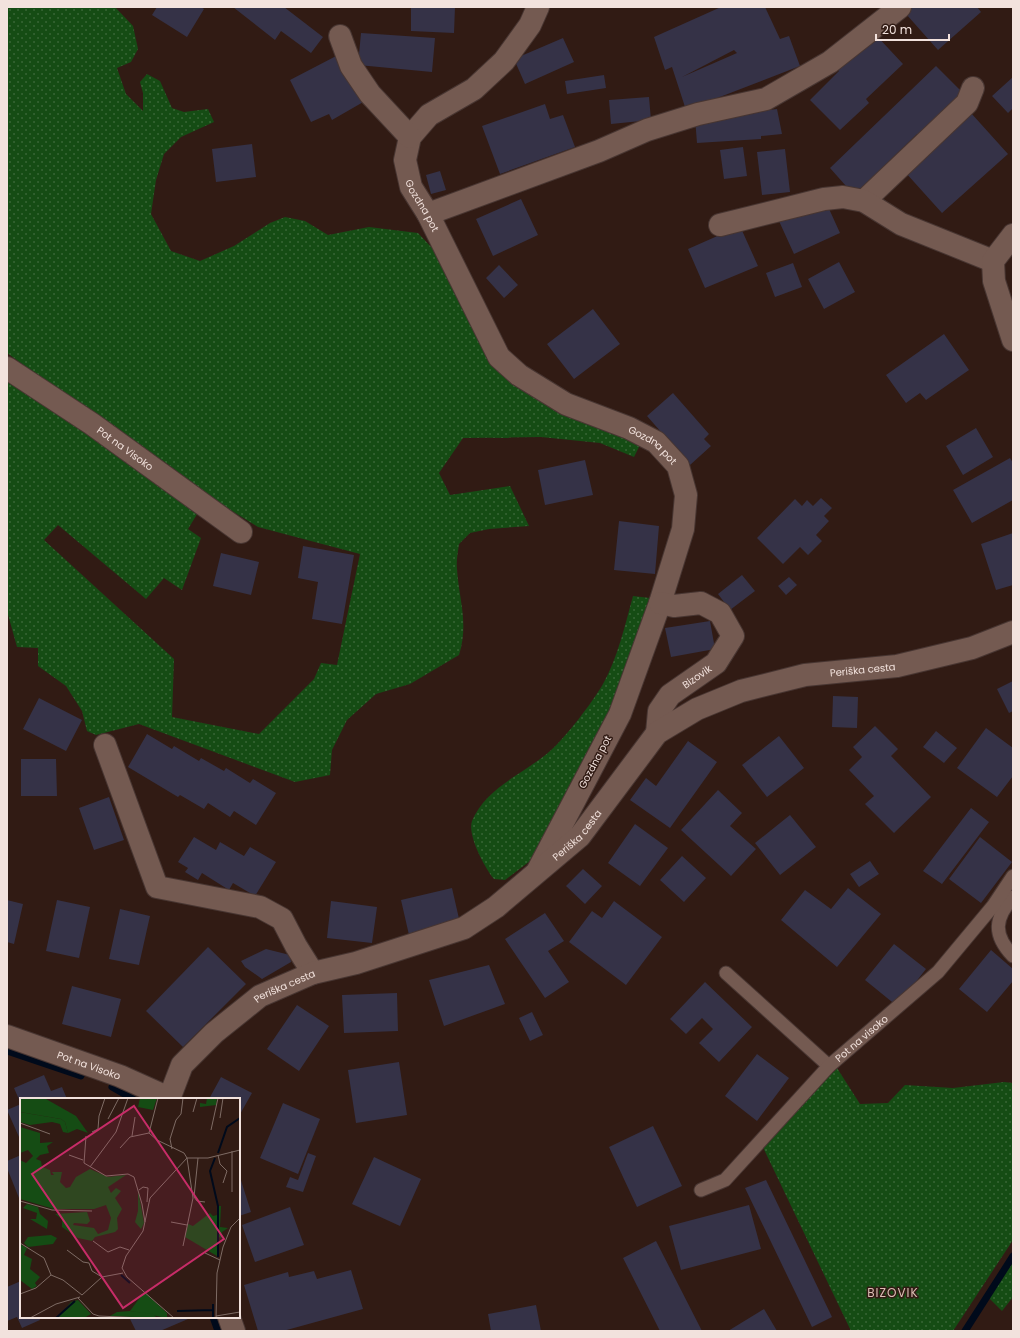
<svg xmlns="http://www.w3.org/2000/svg" width="1020" height="1338" font-family="Poppins,sans-serif">
  <defs>
    <pattern id="grass-dots" width="8" height="8" patternUnits="userSpaceOnUse"><rect width="8" height="8" fill="#154c14"/><path d="M2 2h.1M6 6h.1" fill="none" stroke="#386636" stroke-width="1.8" stroke-linecap="round"/></pattern>
  </defs>
  <rect width="100%" height="100%" fill="#311b14"/>
  <path fill="url(#grass-dots)" d="M7 7H115L133 26 138 49 131 62 117 68 126 94 143 111V93L140 82 147 74 160 81 172 108 184 112 208 109 214 122 181 137 164 154 156 180 151 214 171 251 200 261 234 246 270 223 285 217 305 221 328 235 369 227 418 233 433 249 462 298 489 354 641 443 634 457 600 443 541 437 463 438 439 473 450 495 510 486 529 526 489 529 470 533 459 544C458 552 456 561 457 569 459 600 469 623 459 655L410 684 376 694 347 720 332 750 330 775 295 782 139 724 96 735 87 731 82 711 66 686 38 666V648L17 647 7 611V371L199 511 188 529 201 538 182 590 164 578 146 599 58 525 44 540 174 659 172 717 259 734 314 679 321 663 337 665 360 554 258 527 224 506 166 463 100 420 7 353Z
    M633 596 650 598 643 621 605 725 538 855 505 880 494 879C485 868 467 835 472 821 486 787 524 774 550 751 566 737 592 703 603 684 618 657 625 625 633 596Z
    M837 1068 860 1104 888 1103 905 1085 953 1088 1004 1082 1013 1083V1240L953 1331H851L760 1141Z
    M1013 1260V1297L1002 1311 989 1298Z"/>
  <g fill="none" stroke-linecap="round" stroke-linejoin="round">
    <path stroke="#000a1b" stroke-width="7" d="M7 1051 81 1076
      M112 1087 133 1099
      M213 1317 218 1331
      M965 1331 1013 1256"/>
  </g>
  <path fill="#353247" fill-rule="evenodd" d="M157 7H201L204 9 187 37 152 15Z
    M233 7H284L323 37 311 53 281 31 275 40Z
    M411 7H455L454 33 411 31Z
    M721 7H765L780 39 789 36 800 66 686 110 672 67 665 70 654 37ZM734 50 737 53 682 77Z
    M913 7H977L981 12 938 50 906 14Z
    M361 33 435 38 432 72 358 65Z
    M875 34 903 64 866 99 869 103 840 130 810 100 839 71 838 69Z
    M563 38 574 62 525 84 514 59Z
    M340 54 365 101 332 120 329 114 311 122 290 80Z
    M936 66 964 94 920 137 917 134 854 195 830 168Z
    M604 75 606 88 567 94 565 81Z
    M1013 77V108L1008 113 992 96Z
    M649 97 651 120 611 124 609 100Z
    M545 104 550 119 563 115 575 147 500 174 482 126Z
    M777 109 782 134 761 136V139L697 143 695 118Z
    M971 113 1008 154 942 213 905 172Z
    M252 144 256 177 216 182 212 149Z
    M743 147 747 176 724 179 720 150Z
    M785 149 790 192 762 195 757 152Z
    M440 171 446 190 431 194 426 175Z
    M521 199 538 235 493 256 476 219Z
    M825 200 840 233 794 254 779 221Z
    M740 226 758 266 705 288 688 249Z
    M839 262 855 292 824 309 808 279Z
    M793 263 802 287 775 297 766 273Z
    M499 265 518 285 504 298 486 278Z
    M593 309 620 344 574 379 547 344Z
    M944 334 969 370 926 400 920 393 906 403 886 375Z
    M673 393 709 434 704 439 711 446 690 465 647 416Z
    M976 428 993 457 963 475 946 446Z
    M1010 458 1013 463V500L972 523 953 490Z
    M585 460 593 495 545 505 538 470Z
    M821 498 832 508 824 516 829 521 816 535 822 541 808 555 800 547 783 564 757 538 795 499 802 506 807 500 813 506Z
    M619 521 659 526 655 574 614 570Z
    M1013 533V585L996 590 981 544Z
    M303 546 354 555 342 624 312 619 318 582 298 578Z
    M221 553 259 562 251 595 213 586Z
    M742 575 755 591 730 610 718 594Z
    M789 577 797 585 786 595 778 586Z
    M710 621 715 649 671 657 665 628Z
    M1013 681V711L1009 713 997 689Z
    M833 696 858 697 857 728 832 727Z
    M39 698 82 720 66 751 23 729Z
    M875 726 898 749 891 756 931 797 894 833 865 804 874 796 849 770 862 757 853 747Z
    M986 728 1013 748V776L997 797 957 768Z
    M936 731 957 748 944 763 923 747Z
    M147 734 172 749 174 746 199 761 201 758 224 771 226 768 250 783 253 779 276 793 256 825 234 811 230 817 208 803 204 809 180 795 178 797 128 767Z
    M779 736 804 768 767 797 742 765Z
    M688 741 717 762 670 828 630 800 646 778 656 786Z
    M21 759H56L57 796H21Z
    M718 790 742 813 730 826 756 849 731 876 681 830Z
    M109 797 124 840 94 850 79 808Z
    M971 808 989 822 942 884 923 871Z
    M790 815 816 847 780 875 755 843Z
    M635 824 668 848 640 886 608 863Z
    M194 837 216 850 220 842 244 856 250 847 276 862 255 896 233 883 229 890 202 873 198 880 185 872 188 868 178 862Z
    M980 837 1012 862 981 903 949 879Z
    M682 856 706 878 684 902 660 880Z
    M870 861 879 874 859 887 850 874Z
    M583 869 602 886 585 904 566 886Z
    M452 888 460 923 409 935 401 900Z
    M848 888 881 914 837 967 781 920 805 890 831 909Z
    M7 900 23 904 14 944 7 942Z
    M57 900 90 907 79 958 46 951Z
    M331 901 377 907 372 943 327 938Z
    M614 901 662 937 626 985 569 942 592 911 602 918Z
    M120 909 150 916 139 965 109 959Z
    M545 913 564 941 548 951 569 982 545 998 505 939Z
    M894 944 926 969 897 1006 865 980Z
    M208 947 246 984 183 1047 146 1011Z
    M266 949 290 955 291 962 262 979 245 967 241 961Z
    M991 950 1013 969V981L987 1012 959 989Z
    M489 965 505 1004 444 1026 429 980Z
    M705 982 752 1027 719 1062 699 1043 713 1029 702 1018 686 1034 670 1019Z
    M72 986 121 999 111 1037 62 1024Z
    M397 993 398 1031 344 1033 342 995Z
    M297 1005 329 1026 299 1071 267 1049Z
    M532 1012 543 1035 530 1041 519 1018Z
    M757 1054 789 1078 757 1121 725 1096Z
    M399 1062 407 1115 356 1123 348 1070Z
    M44 1075 51 1091 62 1087 67 1099H21V1136L19 1137 7 1110 21 1104 14 1088Z
    M221 1077 252 1093 239 1116V1099H209Z
    M283 1103 320 1119 298 1174 260 1158Z
    M653 1126 682 1186 637 1207 609 1147Z
    M308 1153 316 1156 303 1192 286 1187 290 1177 298 1180Z
    M21 1155V1203L7 1168V1161Z
    M374 1157 421 1179 400 1226 352 1204Z
    M239 1174 251 1212 239 1216Z
    M766 1180 832 1317 812 1327 745 1188Z
    M749 1205 761 1249 681 1270 669 1226Z
    M290 1207 304 1245 255 1262 242 1225Z
    M656 1241 702 1331H660L623 1258Z
    M351 1270 363 1309 283 1331H258L244 1285 288 1272 289 1277 314 1271 317 1279Z
    M21 1281V1317H39L40 1320 22 1328 17 1317 7 1321V1287Z
    M536 1305 541 1331H491L488 1314Z
    M764 1309 777 1331H728Z
    M129 1317H187L188 1319 160 1331H136Z"/>
  <g fill="none" stroke-linecap="round" stroke-linejoin="round">
    <defs>
      <g id="service">
        <path d="M1013 897C995 918 992 934 1013 956"/>
        <path d="M726 973 829 1066"/>
        <path id="s1" d="M701 1190 725 1180 829 1066 938 972 993 906 1013 876"/>
      </g>
      <g id="minor">
        <path id="s2" d="M538 7 530 25 504 61 474 89 429 115 410 137 405 160 411 187 428 214 499 357 519 375 566 404 629 428 656 442 678 466 686 495 683 529 660 603 620 714 538 870"/>
        <path d="M340 36 351 66 370 94 410 137"/>
        <path d="M864 201 967 103 973 88"/>
        <path d="M428 214 599 151 647 130 698 114 766 99 830 62 900 7"/>
        <path d="M720 225 824 199 843 197 864 201 901 224 993 261"/>
        <path d="M1013 235 993 261 994 281 1013 340"/>
        <path id="s3" d="M7 368 92 424 241 532"/>
        <path id="s4" d="M657 733 659 711 670 695 716 663 733 636 720 613 701 603 674 606 660 603"/>
        <path d="M105 745 157 887 260 907 282 919 296 946 313 973"/>
        <path id="s5" d="M7 1036 120 1076 169 1098"/>
        <path id="s6" d="M169 1099 182 1065 214 1033 260 996 313 973 356 963 464 928 496 907 580 836 657 733 697 709 741 691 805 675 897 666 972 648 1013 632"/>
        <path d="M229 1317 234 1331"/>
      </g>
    </defs>
    <use href="#service" stroke="#483632" stroke-width="15"/>
    <use href="#minor" stroke="#483632" stroke-width="24"/>
    <use href="#service" stroke="#745a51" stroke-width="13"/>
    <use href="#minor" stroke="#745a51" stroke-width="22"/>
  </g>
  <g text-anchor="middle" dominant-baseline="central" stroke-width="3" stroke-linejoin="round" paint-order="stroke">
    <g font-size="10" fill="#f2e2dd" stroke="#311b14">
      <text stroke="none"><textPath href="#s2" startOffset="259">Gozdna pot</textPath></text>
      <text stroke="none"><textPath href="#s2" startOffset="608">Gozdna pot</textPath></text>
      <text stroke="none"><textPath href="#s3" startOffset="143">Pot na Visoko</textPath></text>
      <text stroke="none"><textPath href="#s6" startOffset="851">Periška cesta</textPath></text>
      <text stroke="none"><textPath href="#s4" startOffset="74">Bizovik</textPath></text>
      <text transform="translate(595 762) rotate(-62)">Gozdna pot</text>
      <text stroke="none"><textPath href="#s6" startOffset="503">Periška cesta</textPath></text>
      <text stroke="none"><textPath href="#s6" startOffset="167">Periška cesta</textPath></text>
      <text stroke="none"><textPath href="#s1" startOffset="223">Pot na visoko</textPath></text>
      <text stroke="none"><textPath href="#s5" startOffset="87">Pot na Visoko</textPath></text>
    </g>
    <g font-size="12" letter-spacing="1" fill="#dbbeb4" stroke="#311b14">
      <text x="893" y="1292">BIZOVIK</text>
    </g>
  </g>
  <g transform="translate(20 1098)">
    <rect width="220" height="220" fill="#311b14"/>
    <path d="M120 0H137L133 12 118 9ZM187 0H197L196 7 180 9V5L186 6ZM0 14 41 21 45 24 48 35 43 34 40 26 32 24 10 27 0 24ZM0 29 20 35V45L33 44 27 48 29 55 20 57 16 61 21 63 22 69 30 72 31 77H34L32 74H42L40 84 46 90 50 89 56 79 70 71 88 79 106 77 88 89 91 95 96 90 101 93 95 100 102 111 97 120 98 131 95 134 75 139 72 143 58 140 42 129V121L35 116 67 114 70 123 67 126 54 125 53 127 74 130 78 136 88 132 91 120 86 107 74 111H34L0 101V62L6 65 13 58 8 52 0 55ZM118 92 124 125 121 131 115 124 118 113ZM7 106 18 109 20 116 28 123 27 131 10 121H16L17 115 3 110ZM198 108H201L200 129 208 130 202 134 201 140 199 139ZM190 115 193 118 197 117V158L165 139 168 126 173 128ZM31 137 37 140 33 146 8 149 4 145 8 139ZM0 146 7 150 4 157 12 161 10 171 20 179 15 185 17 188 12 191 0 182ZM124 194 147 215V220L110 213ZM58 202 71 216 64 220H38L51 204Z" fill="#154c14"/>
    <path d="M0 0 26 1 56 18 68 35 57 31 48 35 45 24 41 21 0 14ZM110 213 133 216 137 220 90 218 97 214Z" fill="#154c14"/>
    <path fill="none" stroke="#000a1b" stroke-width="2" d="M198 55 207 29 220 20M195 60 190 73 198 108V159M101 177 110 185M157 213 193 212M36 220 55 203M193 220V206"/>
    <path fill="none" stroke="#7e6b64" stroke-width="1" d="M138 0 129 35 137 42 164 55 167 60H188L220 52M173 14 177 0M200 20 203 0M88 21 99 0M0 25 30 36M191 32 198 0M72 34 78 31 79 18 85 0M66 38 64 65 86 78 108 76 114 79 122 106 125 124M112 38 115 19M100 50 110 39 129 35M152 51 150 41 156 22 161 16 163 0M212 53V94M49 57 63 62M198 57 200 66 207 73 203 85M178 60 174 99 177 103 185 104M70 69 96 34 108 0M119 92 123 89 128 90 127 104M0 103 32 112 72 113M151 124 167 127M73 143 88 154 100 149 109 152M0 145 24 160 31 177 43 182 62 197 82 179 103 175M47 152 63 164 69 165 72 173 82 179M185 155 200 162M0 196 16 190 31 177M58 200 73 216 79 218 122 220M196 218 220 214M10 220 36 206 60 199M154 220 107 179 102 170 106 158 123 133 130 100 167 60 173 100 163 148M196 220 197 175 203 149 211 129 220 120"/>
    <path fill="#c72c68" fill-opacity="0.15" stroke="#c72c68" stroke-width="2" d="M114 8 204 141 103 210 12 76Z"/>
    <rect width="220" height="220" fill="none" stroke="#f2e2dd" stroke-width="2"/>
  </g>
  <rect width="1020" height="1338" fill="none" stroke="#f2e2dd" stroke-width="16"/>
  <path d="M876 34v6h73v-6" fill="none" stroke="#f2e2dd" stroke-width="2"/>
  <text x="882" y="34" font-size="12" fill="#f2e2dd" stroke="#311b14" stroke-width="3" paint-order="stroke">20 m</text>
</svg>
